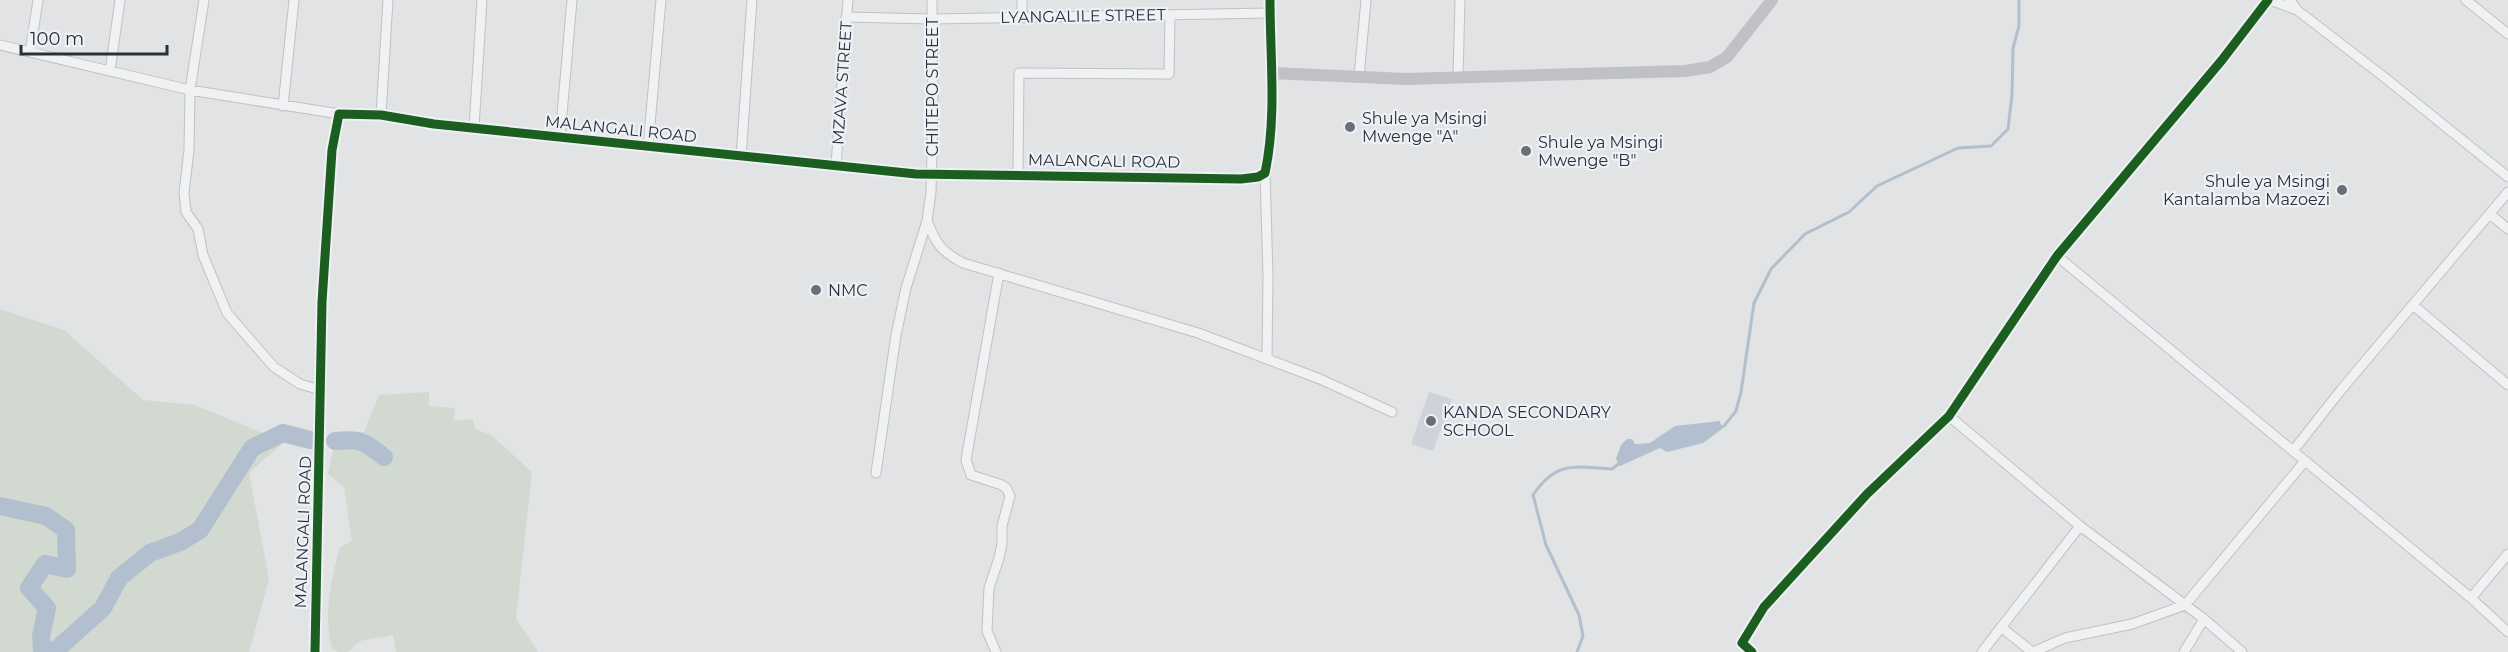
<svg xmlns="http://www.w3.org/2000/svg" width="2508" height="652" font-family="Montserrat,sans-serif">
  <rect width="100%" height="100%" fill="#e1e3e5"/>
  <path fill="#cfd2d8" d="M1429 392 1452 399 1433 451 1411 444Z"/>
  <path fill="#d1d9d1" d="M0 309 64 330 143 400 195 405 284 442 249 473 269 579 249 652H0Z
    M429 392V406L455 408 454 421 473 419 475 429 491 435 532 472 516 619 538 652H396L393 635 360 641 348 652H338L332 648C323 616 331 579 340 547L352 541 344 487 328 474 335 441 364 432 379 395Z"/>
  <path fill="#b1bfcf" d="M1720 421 1722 429 1703 443 1667 452 1660 448 1620 466 1616 459 1621 445 1627 439H1632L1635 444 1650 443 1675 426Z"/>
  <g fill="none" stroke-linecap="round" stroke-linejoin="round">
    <path stroke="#b1bfcf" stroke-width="3" d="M1720 427 1724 426 1736 411 1741 392 1754 303 1771 269 1805 234 1849 212 1877 186 1958 148 1991 146 2008 129 2012 95 2013 48 2019 26V0
      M1577 652 1583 636 1579 615 1546 545 1533 495C1557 460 1574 467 1612 469L1622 461"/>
    <path stroke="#b1bfcf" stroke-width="18" d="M335 441C361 438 365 442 384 457
      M0 506 46 516 66 530 67 569 45 564 29 588 47 608 41 636 42 651H55L103 608 119 578 150 553 180 542 200 530 252 448 283 433 310 440"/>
    <defs>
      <path id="street" d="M204 0 190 90 189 150 184 193 186 212 198 229 203 255 227 313 274 367 300 384 321 390
        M1022 0V16
        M2270 0 2297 10
        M2290 0 2297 10 2384 77 2508 177
        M2466 0 2508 34
        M846 17 932 19 1270 13
        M0 45 190 90 339 114
        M30 52 38 0
        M110 71 120 0
        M1458 76 1460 0
        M1359 77 1366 0
        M283 106 294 0
        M381 115 388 0
        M474 128 482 0
        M560 137 572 0
        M648 147 661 0
        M741 157 752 0
        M836 166 848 0
        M1265 173 1268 276 1267 358
        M1018 174 1019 73 1169 74 1170 15
        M2490 214 2508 229
        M927 221C936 244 941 251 963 263L1198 333 1320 379 1392 412
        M2057 256 2471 598 2508 632
        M2413 305 2508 385
        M1949 416 2080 526 2204 619 2242 652
        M2293 451 2341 390 2508 192
        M876 473 896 335 906 288 927 221 931 192 933 109 932 0
        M2471 598 2508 554
        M2001 627 2032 652
        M996 652 987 631 989 588 999 558 1002 544V526L1010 496 1007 489 1002 485 971 475 966 460 999 273
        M1752 652 1742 643 1764 607 1867 494 1949 416 2057 256 2222 60 2268 0
        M1982 652 2080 526
        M2033 652 2065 638 2132 624 2185 605 2305 461
        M2184 652 2204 619"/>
    </defs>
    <use href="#street" stroke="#bfc1c3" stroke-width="11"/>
    <use href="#street" stroke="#f0f1f2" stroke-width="9"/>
    <path stroke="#bfc1c5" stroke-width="12" d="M1272 73 1406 79 1685 71 1710 67 1727 57 1772 0
      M315 652 322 302 332 150 339 114 381 115 434 124 916 174 1241 179 1258 177 1265 173C1277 117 1270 57 1270 0"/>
    <defs>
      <path id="cycleway" d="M315 652 322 302 332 150 339 114 381 115 434 124 916 174 1241 179 1258 177 1265 173C1277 117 1270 57 1270 0
        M1752 652 1742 643 1764 607 1867 494 1949 416 2057 256 2222 60 2268 0"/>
    </defs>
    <use href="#cycleway" stroke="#eef1f5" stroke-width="13"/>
    <use href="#cycleway" stroke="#1b5e20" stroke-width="9"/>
  </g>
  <g fill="#696f78" stroke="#eef1f5" stroke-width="2">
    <circle cx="1350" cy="127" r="6"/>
    <circle cx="1526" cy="151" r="6"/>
    <circle cx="2342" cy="190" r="6"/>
    <circle cx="816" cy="290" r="6"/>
    <circle cx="1431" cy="421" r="6"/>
  </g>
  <g text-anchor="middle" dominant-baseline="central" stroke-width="4.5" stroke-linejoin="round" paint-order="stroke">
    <g font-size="16" fill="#29303d" stroke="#eef1f5">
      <text transform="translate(1083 16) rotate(-1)">LYANGALILE STREET</text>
      <text transform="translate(842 83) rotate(-86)">MZAVA STREET</text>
      <text transform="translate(932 87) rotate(-90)">CHITEPO STREET</text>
      <text transform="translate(621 129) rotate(6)">MALANGALI ROAD</text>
      <text transform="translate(1104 161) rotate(1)">MALANGALI ROAD</text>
      <text transform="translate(303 532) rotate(-88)">MALANGALI ROAD</text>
    </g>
    <g font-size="16" fill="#29303d" stroke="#eef1f5" text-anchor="start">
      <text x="1362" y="118">Shule ya Msingi<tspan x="1362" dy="18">Mwenge "A"</tspan></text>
      <text x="1538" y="142">Shule ya Msingi<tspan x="1538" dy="18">Mwenge "B"</tspan></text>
      <text x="2330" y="181" text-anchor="end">Shule ya Msingi<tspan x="2330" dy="18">Kantalamba Mazoezi</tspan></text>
      <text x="828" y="290">NMC</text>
      <text x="1443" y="412">KANDA SECONDARY<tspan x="1443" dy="18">SCHOOL</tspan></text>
    </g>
  </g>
  <path d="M21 45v9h146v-9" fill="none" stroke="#29303d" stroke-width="3"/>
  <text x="30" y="45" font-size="18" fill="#29303d" stroke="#eef1f5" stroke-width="4.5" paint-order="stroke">100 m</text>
</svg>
